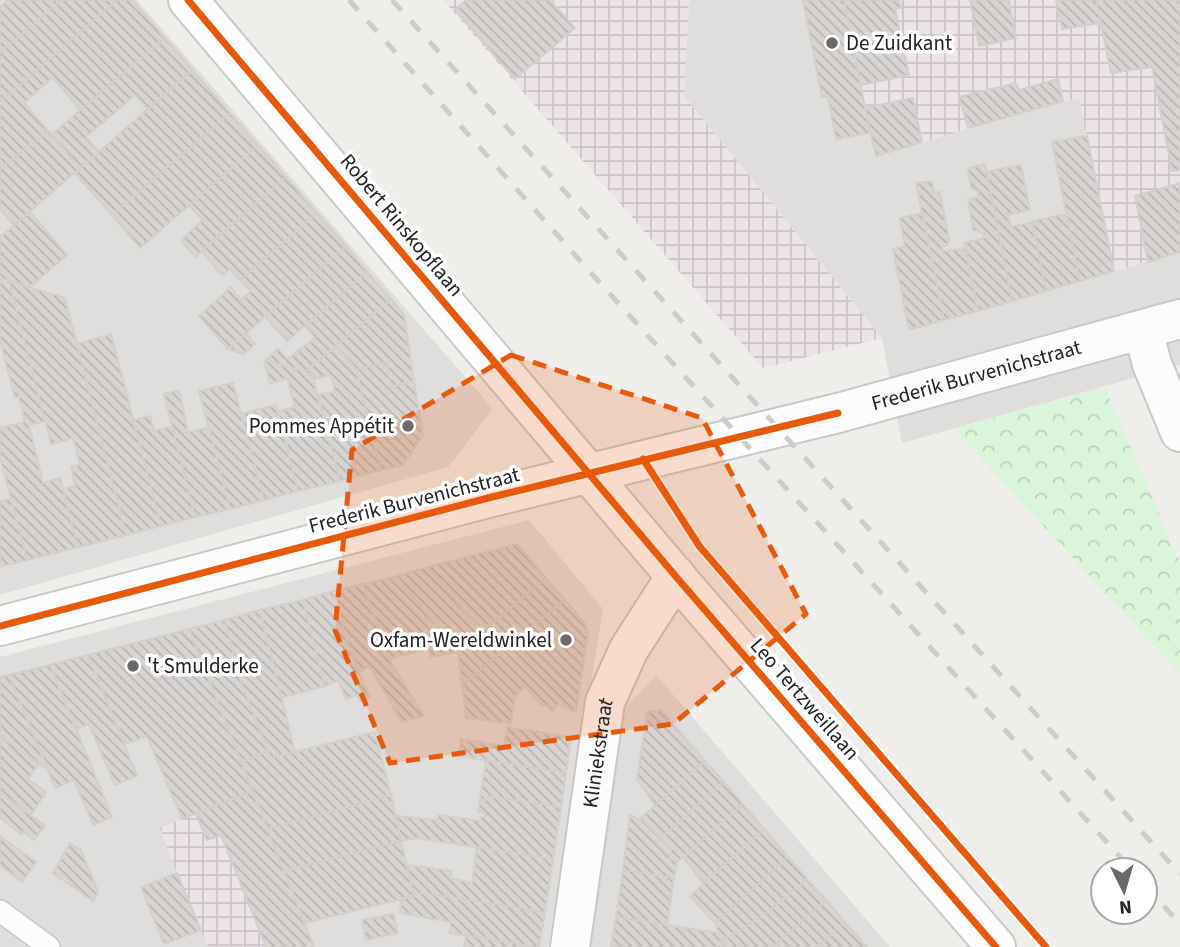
<svg xmlns="http://www.w3.org/2000/svg" width="1180" height="947" font-family="'Source Sans 3',sans-serif">
  <defs>
    <pattern id="industrial-grid" width="8" height="8" patternUnits="userSpaceOnUse" patternTransform="scale(1.75)"><rect width="8" height="8" fill="#ede4e9"/><path d="M0 4h8M4 0v8" fill="none" stroke="#cbc3c8"/></pattern>
    <pattern id="park-crowns" width="20" height="18" patternUnits="userSpaceOnUse" patternTransform="scale(1.75)"><rect width="20" height="18" fill="#daf5da"/><path d="M2 6a3 3 0 1 1 6 0M12 15a3 3 0 1 1 6 0" fill="none" stroke="#bbd2bb"/></pattern>
    <pattern id="building-back-hatch" width="6" height="6" patternUnits="userSpaceOnUse" patternTransform="scale(1.75)"><rect width="6" height="6" fill="#d7d4d2"/><path d="M-1 5l2 2M0 0l6 6M5-1l2 2" fill="none" stroke="#b8b6b4"/></pattern>
  </defs>
  <rect width="100%" height="100%" fill="#f0eeeb"/>
  <path fill="#dfdedc" d="M0 0H137L493 409 448 467 0 595Z
    M689 0H844L870 133 922 142 1063 101 1079 98 1114 271 1180 252V365L902 443 882 338 684 96Z
    M529 520 603 609 548 947H0V657Z
    M657 676 890 947H582L616 716Z"/>
  <path fill="url(#industrial-grid)" d="M443 0H689L684 96 882 338 763 368Z
    M844 0H1180V252L1114 271 1079 98 1063 101 876 156Z
    M253 791 314 947H208L177 873 160 828Z"/>
  <path fill="url(#park-crowns)" d="M1105 387 1180 563V674L954 429Z"/>
  <path fill="url(#building-back-hatch)" stroke="#d3d0cc" stroke-width="2" d="M8 0H61L0 53V7Z
    M61 0H117L0 102V53Z
    M117 0H132L165 38 80 110 53 77 24 103 48 131 0 169V102Z
    M466 0H550L575 28 515 79 455 10Z
    M803 0H844L870 133 836 139 828 96 822 97Z
    M844 0H899L901 8 895 9 909 75 861 85Z
    M970 0H1009L1016 38 979 46Z
    M1056 0H1096L1101 23 1062 29Z
    M1096 0H1180V170L1172 171 1152 67 1111 73Z
    M165 38 193 70 148 109 135 95 86 137 99 152 80 168 51 135Z
    M192 70 230 113 112 215 75 173Z
    M1058 79 1063 101 968 128 959 97 1016 83 1019 90Z
    M913 98 922 142 876 156 865 108Z
    M230 113 258 145 140 248 112 215Z
    M48 131 80 168 14 225 0 209V169Z
    M1087 136 1114 271 1080 281 1052 142Z
    M258 145 286 177 195 257 181 240 203 220 189 205Z
    M985 164 1012 301 978 311 964 243 984 238 983 233 973 230 968 199 979 197 978 191 971 189 968 168Z
    M1021 165 1030 210 1008 215 1011 227 1032 222 1046 291 1012 301 986 172Z
    M286 177 317 213 240 280 230 269 222 275 201 251Z
    M932 181 934 193 940 192 949 240 947 245 942 247 943 251 966 249 978 311 944 320 916 183Z
    M1180 183V252L1148 262 1135 196Z
    M30 212 67 255 30 287 0 278V237Z
    M317 213 346 246 228 349 199 316 231 287 241 300 251 291 240 280Z
    M923 213 944 320 909 330 893 249 905 246 900 218Z
    M1067 214 1080 281 1046 291 1032 221Z
    M346 246 367 272 287 341 265 316Z
    M367 272 391 299 305 372 266 360 278 349 287 359 315 338 305 326Z
    M0 278 9 281 45 421 29 425 43 483 60 478 78 547 27 560 0 458V428L25 422 19 397 15 398 0 340Z
    M9 281 65 298 126 535 78 547 63 489 75 486 71 467 80 465 73 438 51 444Z
    M391 299 404 315 414 381 391 387 387 362 356 369 336 346Z
    M246 333 255 344 244 354 228 349Z
    M111 334 161 526 126 535 77 344Z
    M336 346 356 369 381 470 340 481 318 395 335 392 331 375 314 379 312 374 305 372Z
    M264 360 312 374 340 481 298 491 278 411 295 407 287 378 270 384Z
    M387 362 391 387 414 381 423 435 403 465 381 470 356 369Z
    M233 383 264 500 230 509 199 391Z
    M179 390 188 432 209 428 230 509 195 517 164 394Z
    M276 405 298 491 264 500 241 414Z
    M150 416 154 431 172 427 195 517 161 526 133 420Z
    M11 499 27 560 0 567V501Z
    M517 544 546 578 482 631 427 567Z
    M427 567 482 631 458 652 396 576Z
    M396 576 458 652 431 657 429 649 389 659 363 584Z
    M546 578 565 600 462 685 458 652Z
    M363 584 389 659 424 716 402 722 369 666 359 673 349 649 333 591Z
    M333 591 349 649 370 697 360 702 357 695 346 699 338 680 325 686 303 600Z
    M303 600 325 686 281 698 260 610Z
    M565 600 584 622 588 632 576 712 558 704 552 711 545 704 542 706 525 687 515 696 511 723 466 718 462 685Z
    M260 610 295 752 270 758 239 676 225 620Z
    M225 620 239 676 268 751 241 762 189 629Z
    M189 629 253 791 182 819 147 736 125 744 88 655Z
    M88 655 137 776 115 785 89 724 76 730 50 665Z
    M50 665 112 817 93 825 74 780 55 788 9 675Z
    M9 675 48 770 0 736V677Z
    M661 710 705 761 655 805 637 779 647 712Z
    M507 727 571 737 566 773 458 756 461 739 504 746Z
    M375 732 391 795 267 829 241 762 268 751 270 758Z
    M0 736 39 764 28 779 46 792 31 815 0 793Z
    M486 760 566 773 561 807 488 796V800H480Z
    M705 761 724 782 661 838 641 818Z
    M724 782 743 804 683 857 677 861 669 859 671 850 661 838Z
    M253 791 267 829 314 947H266L221 835 207 840 195 813Z
    M0 793 45 826 34 840 24 832 21 834 0 818Z
    M391 795 401 841 284 871 267 829Z
    M488 796 561 807 553 859 416 838 401 841 396 816 437 820 439 815 480 821 481 817H485V813L478 812 480 800H488Z
    M743 804 764 829 703 883 683 857Z
    M630 815 643 820 671 850 669 859 677 861 674 878 623 870Z
    M764 829 788 857 715 923 690 896Z
    M0 836 36 862 22 882 0 865Z
    M401 841 414 896 305 923 284 871Z
    M70 843 81 850 98 892 93 901 53 873Z
    M477 847 553 859 545 912 424 893 414 896 407 865 452 871 450 878 472 883Z
    M788 857 807 879 763 916 722 941 715 923Z
    M623 870 674 878 667 925 616 917Z
    M177 873 201 930 164 944 141 887Z
    M807 879 826 900 776 944 767 947H724L722 941 763 916Z
    M424 893 545 912 539 947 449 933 451 922 400 913 402 898Z
    M826 900 845 922 817 947H779L776 944Z
    M394 914 397 933 366 940 362 920Z
    M616 917 718 933 724 947H611Z
    M845 922 867 947H817Z
    M466 935 538 947H464Z"/>
  <g fill="none" stroke-linecap="round" stroke-linejoin="round">
    <defs>
      <path id="service" d="M0 911 49 947"/>
      <g id="minor">
        <path d="M1143 330 1152 364 1180 432"/>
        <path id="s1" d="M0 626 492 497 838 413 1180 319"/>
        <path id="s2" d="M570 947 605 702 629 649 676 576"/>
      </g>
      <path id="tertiary" d="M188 0 678 579 996 947"/>
    </defs>
    <use href="#service" stroke="#c9c8c7" stroke-width="24"/>
    <use href="#minor" stroke="#c9c8c7" stroke-width="42"/>
    <use href="#tertiary" stroke="#c9c8c7" stroke-width="42"/>
    <use href="#service" stroke="#fdfcfc" stroke-width="21"/>
    <use href="#minor" stroke="#fdfcfc" stroke-width="38"/>
    <use href="#tertiary" stroke="#fdfcfc" stroke-width="38"/>
    <path stroke="#ccc" stroke-width="5" stroke-dasharray="14 14" stroke-linecap="butt" d="M349 0 591 273 1132 870
      M392 0 1180 874
      M1145 885 1180 924"/>
    <defs>
      <path id="cycleway" d="M188 0 678 579 996 947
        M643 459 700 547 1046 947
        M0 626 492 497 838 413"/>
    </defs>
    <use href="#cycleway" stroke="#fff" stroke-width="11"/>
    <use href="#cycleway" stroke="#e8590c" stroke-width="7"/>
  </g>
  <path fill="#e8590c" fill-opacity="0.2" stroke="#e8590c" stroke-width="5" stroke-dasharray="14 9" stroke-linejoin="round" d="M511 355 702 418 806 614 673 724 390 763 335 630 352 450Z"/>
  <g fill="#6a6968" stroke="#fff" stroke-width="2.5">
    <circle cx="832" cy="43" r="7"/>
    <circle cx="408" cy="426" r="7"/>
    <circle cx="566" cy="640" r="7"/>
    <circle cx="133" cy="666" r="7"/>
  </g>
  <g text-anchor="middle" dominant-baseline="central" stroke-width="7" stroke-linejoin="round" paint-order="stroke">
    <g font-size="21" fill="#222" stroke="#fff" text-anchor="start">
      <text x="846" y="43">De Zuidkant</text>
      <text x="394" y="426" text-anchor="end">Pommes Appétit</text>
      <text x="552" y="640" text-anchor="end">Oxfam-Wereldwinkel</text>
      <text x="147" y="666">'t Smulderke</text>
    </g>
    <g font-size="21" fill="#222" stroke="#fff">
      <text transform="translate(402 225) rotate(50)">Robert Rinskopflaan</text>
      <text stroke="none"><textPath href="#s1" startOffset="1008">Frederik Burvenichstraat</textPath></text>
      <text transform="translate(414 500) rotate(-14)">Frederik Burvenichstraat</text>
      <text transform="translate(805 699) rotate(49)">Leo Tertzweillaan</text>
      <text stroke="none"><textPath href="#s2" startOffset="196">Kliniekstraat</textPath></text>
    </g>
  </g>
  <g transform="translate(1124 891) rotate(175)"><circle r="33" fill="#ffffff" stroke="#a7a7a7" stroke-width="2"/>
  <path d="M0-5L12 26L0 18L-12 26Z" fill="#6a6968"/>
  <text y="-10" font-size="19" font-weight="bold" text-anchor="middle" fill="#222222">N</text>
  </g>
</svg>
